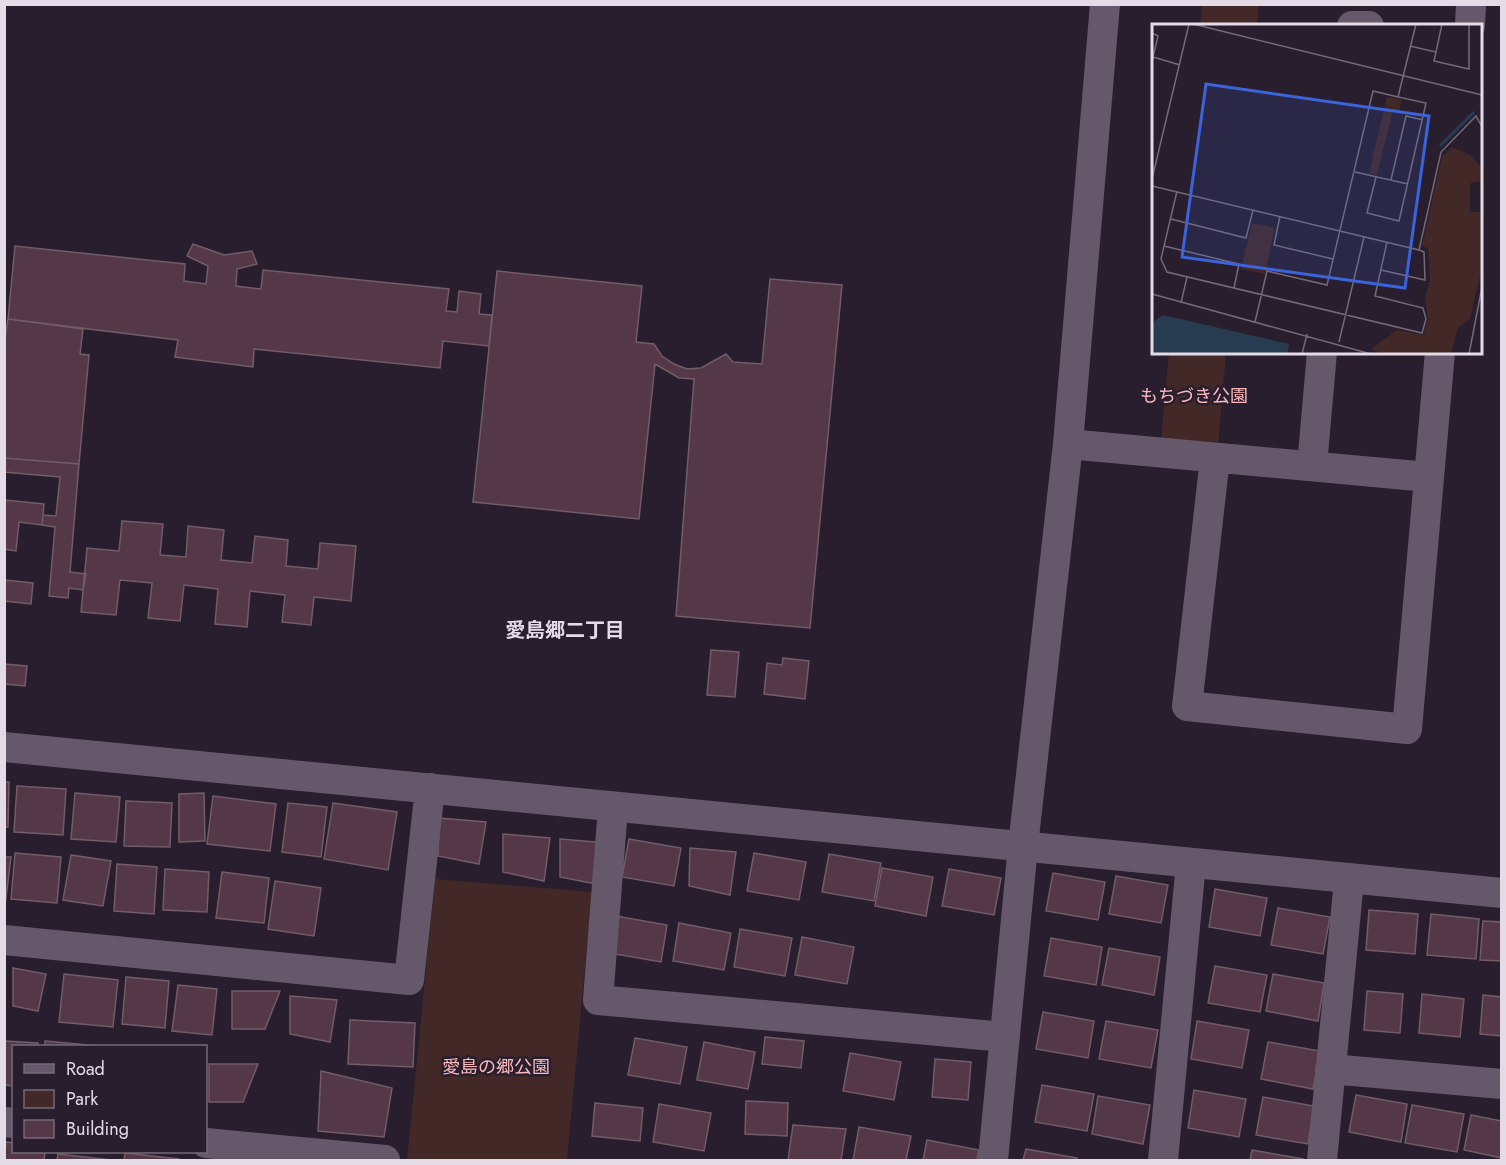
<svg xmlns="http://www.w3.org/2000/svg" width="1506" height="1165" font-family="Jost,'Noto Sans JP',sans-serif">
  <rect width="100%" height="100%" fill="#291e2e"/>
  <path fill="#432828" d="M1202 5H1259L1257 25H1200Z
    M1169 353H1226L1218 445 1161 440Z
    M435 879 592 892 567 1160H407Z"/>
  <path fill="#543847" stroke="#715c67" stroke-width="1.5" d="M193 244 224 255 252 251 257 264 237 269 236 286 261 289 263 270 449 289 446 311 457 312 459 291 481 294 479 314 492 315 489 346 443 341 440 368 254 349 253 367 175 357 178 340 8 319 15 246 185 264 184 281 206 284 208 266 187 256Z
    M497 271 642 286 636 342 654 344 662 356 674 364 687 369 701 368 726 354 733 362 762 364 770 279 842 285 810 628 676 616 694 379 679 378 655 364 639 519 473 502Z
    M8 319 83 329 80 354 89 355 79 464 4 458V346Z
    M4 458 79 464 70 572 86 574 83 590 69 588 68 598 49 596 55 527 42 525 43 515 56 516 60 477 4 472Z
    M4 500 44 504 42 525 19 522 16 551 4 549Z
    M122 521 163 524 160 555 186 557 188 526 224 530 221 560 252 563 255 536 288 540 286 566 318 569 320 543 356 546 351 601 314 597 311 625 282 622 285 595 250 591 247 627 215 624 218 589 184 585 180 621 148 618 152 583 120 580 116 615 81 612 87 548 119 551Z
    M4 580 33 583 31 604 4 601Z
    M711 650 739 652 735 697 707 695Z
    M783 658 809 661 805 699 764 694 767 663 782 665Z
    M4 664 27 666 25 686 4 684Z
    M4 782H9L8 827H4Z
    M17 786 66 789 63 835 14 832Z
    M75 793 120 797 116 842 71 839Z
    M204 793 205 841 179 842V794Z
    M213 796 276 804 270 851 207 844Z
    M126 801 172 803 170 847 124 846Z
    M288 803 327 807 321 857 282 852Z
    M333 803 397 812 388 870 324 859Z
    M439 818 486 822 479 864 438 856Z
    M503 834 550 838 544 881 503 872Z
    M560 839 607 843 601 885 560 877Z
    M629 839 681 848 674 886 622 877Z
    M690 848 736 852 730 895 689 886Z
    M15 853 61 857 57 903 11 899Z
    M754 853 806 862 799 900 747 891Z
    M829 854 881 863 874 901 822 892Z
    M71 855 111 861 103 906 63 900Z
    M4 857H11L5 906H4Z
    M117 864 157 867 154 914 114 911Z
    M882 868 933 877 926 916 875 906Z
    M165 869 209 872 207 912 163 910Z
    M949 869 1001 878 994 915 942 906Z
    M222 872 269 878 264 923 216 918Z
    M1053 873 1105 882 1098 920 1046 911Z
    M1116 876 1168 885 1161 923 1109 914Z
    M275 881 321 888 314 936 268 929Z
    M1215 889 1267 898 1260 936 1209 927Z
    M1278 908 1330 917 1323 954 1271 945Z
    M1369 910 1418 914 1415 954 1366 950Z
    M1431 914 1479 919 1476 959 1427 955Z
    M616 916 667 925 661 962 609 953Z
    M1483 921 1502 922V961L1480 960Z
    M679 923 731 933 724 970 673 961Z
    M740 929 792 938 785 976 734 967Z
    M802 937 854 947 847 984 795 975Z
    M1051 938 1102 947 1096 985 1044 976Z
    M1109 948 1160 957 1154 995 1102 985Z
    M1215 966 1267 975 1260 1012 1208 1003Z
    M13 968 46 974 38 1011 13 1006Z
    M64 974 118 980 113 1027 59 1022Z
    M1273 974 1324 983 1318 1021 1266 1011Z
    M126 977 169 981 165 1028 122 1024Z
    M178 985 217 989 212 1035 172 1031Z
    M232 991H280L265 1029H232Z
    M1367 991 1403 994 1400 1033 1364 1030Z
    M1422 994 1464 999 1460 1037 1419 1033Z
    M1483 995 1502 997V1036L1480 1034Z
    M290 996 337 1000 330 1042 290 1034Z
    M1043 1012 1094 1021 1088 1058 1036 1049Z
    M350 1020 415 1023 413 1067 348 1064Z
    M1106 1021 1158 1030 1151 1068 1099 1059Z
    M1197 1021 1249 1030 1242 1068 1191 1059Z
    M765 1037 804 1041 801 1068 762 1064Z
    M635 1038 687 1047 680 1084 628 1075Z
    M4 1041 38 1043 37 1046H14V1086L4 1085Z
    M45 1041 99 1046H45Z
    M704 1042 755 1052 748 1089 697 1080Z
    M1268 1042 1320 1051 1313 1089 1261 1079Z
    M850 1053 901 1062 894 1100 843 1091Z
    M935 1059 971 1062 968 1100 932 1097Z
    M209 1064H258L243 1102H209Z
    M321 1071 392 1088 384 1137 318 1131Z
    M1042 1085 1094 1094 1087 1131 1035 1122Z
    M1194 1090 1246 1099 1239 1137 1188 1128Z
    M1356 1095 1407 1104 1401 1142 1349 1132Z
    M1098 1096 1150 1105 1143 1144 1092 1134Z
    M1263 1097 1314 1106 1308 1144 1256 1135Z
    M746 1101 788 1103 787 1136 745 1134Z
    M595 1103 643 1108 640 1141 592 1136Z
    M659 1104 711 1113 704 1151 653 1142Z
    M1412 1105 1464 1114 1457 1152 1405 1143Z
    M1471 1115 1502 1121V1158L1464 1150Z
    M793 1125 846 1129 841 1160H788Z
    M859 1127 911 1136 906 1160H853Z
    M927 1140 979 1150 977 1160H923Z
    M6 1142 14 1143V1152H45L44 1160H4Z
    M1026 1149 1077 1158 1076 1160H1023Z
    M1252 1150 1303 1159V1160H1250Z
    M125 1153 179 1159V1160H124Z
    M58 1154 112 1160H57Z"/>
  <g fill="none" stroke-linecap="round" stroke-linejoin="round">
    <path stroke="#65586a" stroke-width="30" d="M1352 26H1369
      M1470 26 1471 4
      M1068 444 1428 477
      M1215 458 1187 706 1407 729 1440 352
      M1312 466 1322 352
      M4 747 1502 893
      M613 808 598 1000 1005 1037
      M4 940 409 980 430 788
      M1330 1069 1502 1084
      M4 1122 14 1123
      M206 1143 385 1160
      M993 1160 1023 846 1068 444 1105 4
      M1163 1160 1191 863
      M1322 1160 1349 880"/>
  </g>
  <g text-anchor="middle" dominant-baseline="central" stroke-width="5" stroke-linejoin="round" paint-order="stroke">
    <g font-size="18" fill="#fbbabb" stroke="#291e2e">
      <text x="1194" y="396">もちづき公園</text>
      <text x="496" y="1067">愛島の郷公園</text>
    </g>
    <g font-size="20" font-weight="bold" fill="#e3dbe6" stroke="#291e2e">
      <text x="565" y="630">愛島郷二丁目</text>
    </g>
  </g>
  <g transform="translate(1152 24)">
    <rect width="330" height="330" fill="#291e2e"/>
    <path d="M235 73 250 76 247 87 241 86 225 151 217 149ZM300 123 318 131 330 144V157L318 159V188H330V243L318 295 306 304 299 330H230L219 325 245 306 271 311 276 296 273 274 278 256 276 224 270 222 290 133ZM100 199 123 204 113 250 89 245Z" fill="#432828"/>
    <path d="M11 291 137 320 135 330H0V299Z" fill="#283c51"/>
    <path fill="none" stroke="#283c51" stroke-width="3" d="M288 122 322 88"/>
    <path fill="none" stroke="#736a78" stroke-width="1.5" d="M41 0 330 71M0 9 6 12 0 37M258 22 284 28 282 37 317 45V0M284 28 290 0M1 33 28 41M203 148 256 160M224 153 215 189 247 197 274 79 246 73 264 0M0 155 37 0M239 156 254 92 271 96M0 162 267 226M25 167 9 235 15 248 270 309 274 295 271 284 223 272 235 218M128 192 122 221 181 235M19 195 94 214 101 186M12 222 87 240 82 264M229 246 273 256 272 228 267 226 289 128 324 92 330 103M0 270 219 330M29 279 35 253M103 298 115 247 175 261 221 67 246 73M187 318 212 213M150 330 155 310M317 330 330 263"/>
    <path fill="#3b63da" fill-opacity="0.15" stroke="#3b63da" stroke-width="3" d="M54 60 277 92 253 264 30 233Z"/>
    <rect width="330" height="330" fill="none" stroke="#e3dbe6" stroke-width="3"/>
  </g>
  <rect width="1506" height="1165" fill="none" stroke="#e3dbe6" stroke-width="12"/>
  <rect x="12" y="1045" width="195" height="108" fill="#291e2e" stroke="#736a78" stroke-width="1.5"/>
  <rect x="24" y="1064" width="30" height="9" fill="#65586a" stroke="#736a78" stroke-width="1.5"/>
  <text x="66" y="1075" font-size="18" fill="#e3dbe6">Road</text>
  <rect x="24" y="1090" width="30" height="18" fill="#432828" stroke="#736a78" stroke-width="1.5"/>
  <text x="66" y="1105" font-size="18" fill="#e3dbe6">Park</text>
  <rect x="24" y="1120" width="30" height="18" fill="#543847" stroke="#736a78" stroke-width="1.5"/>
  <text x="66" y="1135" font-size="18" fill="#e3dbe6">Building</text>
</svg>
